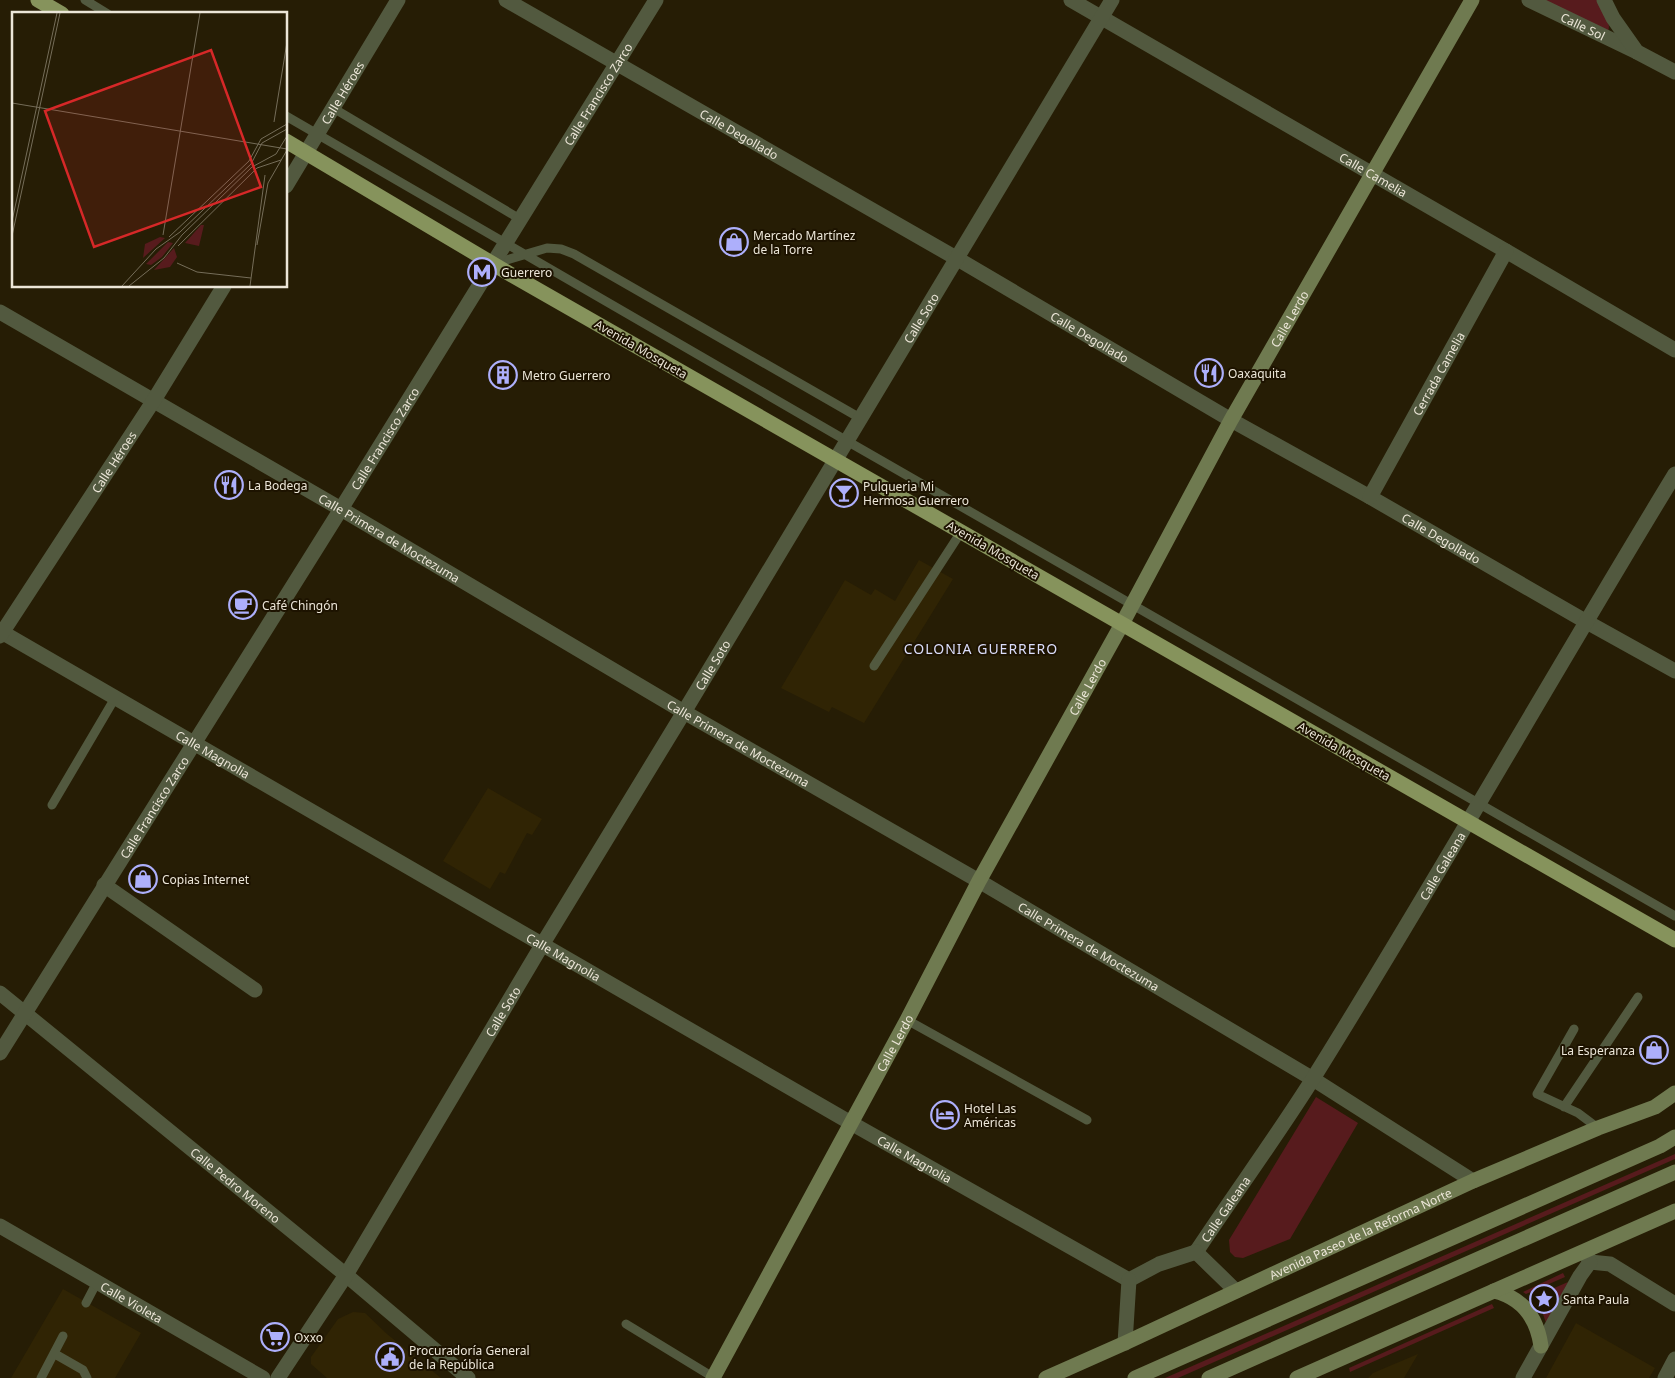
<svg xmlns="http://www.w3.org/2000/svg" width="1675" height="1378" font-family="'Noto Sans',sans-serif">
  <rect width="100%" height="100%" fill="#261d05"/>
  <path fill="#302404" d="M919 560 953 579 864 723 832 707 829 712 781 688 845 580 871 595 875 589 895 601Z
    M488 788 542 819 532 835 527 833 505 874 500 872 490 889 443 861Z
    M63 1289 141 1333 115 1378H11Z
    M353 1312 365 1313 387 1334 441 1378H327L311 1364V1357L338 1319Z
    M1576 1323 1655 1368 1649 1378H1546Z
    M1418 1354 1404 1378H1368L1373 1373Z"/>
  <path fill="#571b1d" d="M1542 0H1602L1609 26 1608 34Z
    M1316 1097 1358 1123 1290 1239 1243 1258 1235 1257 1230 1252 1229 1240Z
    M1675 1154V1159L1178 1378H1165Z
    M1563 1273 1565 1277 1526 1294 1523 1292Z
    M1568 1282 1546 1323 1542 1311 1531 1298Z
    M1492 1304 1494 1308 1350 1372 1349 1368Z"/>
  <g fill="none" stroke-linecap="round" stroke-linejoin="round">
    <path stroke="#52593f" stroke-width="9" d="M85 0 108 14
      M333 108 520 219
      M286 116 847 441 1675 916
      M493 264 547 248 561 249 574 254 860 418
      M874 666 961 532
      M52 805 115 698
      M907 1020 1087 1120
      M1574 1029 1537 1094 1578 1113 1598 1128
      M1564 1107 1638 997
      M86 1303 97 1282
      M626 1324 713 1377
      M55 1354 83 1370 87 1378
      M41 1378 63 1336"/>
    <g stroke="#52593f" stroke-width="15">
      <path id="s1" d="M506 0 956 258 1231 420 1370 497 1585 621 1675 671"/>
      <path id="s2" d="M1071 0 1506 251 1675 350"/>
      <path id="s3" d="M1529 0 1637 52"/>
      <path d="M1604 0 1613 18 1637 52 1675 72"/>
      <path id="s4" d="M286 186 398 0"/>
      <path id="s5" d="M0 312 341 509 684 712 979 881 1313 1079 1473 1181"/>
      <path id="s6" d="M1370 497 1506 251"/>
      <path id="s7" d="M0 631 851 1123 1129 1280"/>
      <path id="s8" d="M0 636 154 400 224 286"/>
      <path d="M104 885 255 990"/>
      <path id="s9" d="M0 993 346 1275 468 1378"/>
      <path id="s10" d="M0 1053 341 509 656 0"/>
      <path id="s11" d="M0 1226 263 1378"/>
      <path id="s12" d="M1196 1252C1235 1193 1277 1136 1314 1077 1438 878 1553 674 1675 474"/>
      <path d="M1196 1252 1236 1291"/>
      <path d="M1586 1253 1590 1262 1610 1264 1675 1304"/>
      <path d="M1129 1280 1159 1264 1196 1252"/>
      <path d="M1125 1343 1129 1280"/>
      <path id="s13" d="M278 1378 346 1275 542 945 684 712 1112 0"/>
      <path d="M1523 1378 1580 1276 1590 1262"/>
      <path d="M1665 1378 1675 1359"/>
    </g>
    <g stroke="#6f7a50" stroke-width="15">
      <path d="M1494 1291C1523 1298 1537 1318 1541 1346"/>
      <path id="s14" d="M713 1378 907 1020 979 881 1122 624 1231 420 1472 0"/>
      <path id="s15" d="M1046 1378 1125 1343 1473 1181 1598 1128 1655 1107 1675 1093"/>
      <path d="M1135 1378 1660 1146 1675 1137"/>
      <path d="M1209 1378 1675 1172"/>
      <path d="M1297 1378 1675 1211"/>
    </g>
    <path stroke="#86935c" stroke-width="15" d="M38 0 62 14
      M286 141 510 274 1675 940"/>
  </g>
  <defs>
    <symbol id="shop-ring" viewBox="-11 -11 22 22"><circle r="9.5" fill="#1d1300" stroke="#adaffb" stroke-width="1.5"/><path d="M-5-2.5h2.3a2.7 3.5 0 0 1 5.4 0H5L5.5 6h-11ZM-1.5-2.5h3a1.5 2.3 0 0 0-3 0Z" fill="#adaffb"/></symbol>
    <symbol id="metro-ring" viewBox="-11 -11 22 22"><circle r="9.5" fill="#1d1300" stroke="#adaffb" stroke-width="1.5"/><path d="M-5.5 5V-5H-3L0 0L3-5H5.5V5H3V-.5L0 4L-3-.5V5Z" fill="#adaffb"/></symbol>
    <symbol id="restaurant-ring" viewBox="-11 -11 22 22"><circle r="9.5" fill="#1d1300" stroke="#adaffb" stroke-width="1.5"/><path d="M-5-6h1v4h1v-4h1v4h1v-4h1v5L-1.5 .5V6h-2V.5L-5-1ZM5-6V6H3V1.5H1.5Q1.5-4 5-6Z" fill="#adaffb"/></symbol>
    <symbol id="building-ring" viewBox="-11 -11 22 22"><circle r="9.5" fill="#1d1300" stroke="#adaffb" stroke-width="1.5"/><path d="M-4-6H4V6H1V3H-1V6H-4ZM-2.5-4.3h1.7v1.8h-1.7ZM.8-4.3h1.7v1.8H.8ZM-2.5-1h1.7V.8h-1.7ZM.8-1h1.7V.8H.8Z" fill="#adaffb"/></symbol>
    <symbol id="bar-ring" viewBox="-11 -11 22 22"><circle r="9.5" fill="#1d1300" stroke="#adaffb" stroke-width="1.5"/><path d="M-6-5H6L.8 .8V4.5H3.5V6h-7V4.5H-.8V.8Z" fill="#adaffb"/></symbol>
    <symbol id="cafe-ring" viewBox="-11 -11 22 22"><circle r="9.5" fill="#1d1300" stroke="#adaffb" stroke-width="1.5"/><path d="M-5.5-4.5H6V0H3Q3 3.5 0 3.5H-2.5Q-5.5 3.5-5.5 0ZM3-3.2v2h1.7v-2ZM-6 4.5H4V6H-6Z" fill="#adaffb"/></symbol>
    <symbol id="hotel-ring" viewBox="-11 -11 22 22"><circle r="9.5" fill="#1d1300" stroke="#adaffb" stroke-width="1.5"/><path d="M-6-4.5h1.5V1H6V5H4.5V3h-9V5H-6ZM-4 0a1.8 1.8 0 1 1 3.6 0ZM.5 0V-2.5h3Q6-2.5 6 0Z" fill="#adaffb"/></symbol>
    <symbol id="sight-ring" viewBox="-11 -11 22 22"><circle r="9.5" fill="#1d1300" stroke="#adaffb" stroke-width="1.5"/><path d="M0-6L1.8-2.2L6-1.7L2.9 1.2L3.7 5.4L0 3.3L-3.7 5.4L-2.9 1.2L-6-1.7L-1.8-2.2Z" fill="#adaffb"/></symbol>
    <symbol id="supermarket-ring" viewBox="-11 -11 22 22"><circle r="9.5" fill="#1d1300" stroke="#adaffb" stroke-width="1.5"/><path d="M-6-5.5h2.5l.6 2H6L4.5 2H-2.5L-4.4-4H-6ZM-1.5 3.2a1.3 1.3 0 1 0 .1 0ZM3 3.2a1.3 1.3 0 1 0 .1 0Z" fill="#adaffb"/></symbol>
    <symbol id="civic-ring" viewBox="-11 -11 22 22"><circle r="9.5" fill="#1d1300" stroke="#adaffb" stroke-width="1.5"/><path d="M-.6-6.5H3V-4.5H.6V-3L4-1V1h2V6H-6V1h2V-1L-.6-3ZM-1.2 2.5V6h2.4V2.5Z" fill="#adaffb"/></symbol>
  </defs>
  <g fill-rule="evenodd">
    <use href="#shop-ring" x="718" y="226" width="32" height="32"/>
    <use href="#metro-ring" x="466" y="256" width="32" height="32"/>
    <use href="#restaurant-ring" x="1193" y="357" width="32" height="32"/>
    <use href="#building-ring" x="487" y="359" width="32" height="32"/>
    <use href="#restaurant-ring" x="213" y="469" width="32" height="32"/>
    <use href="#bar-ring" x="828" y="477" width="32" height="32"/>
    <use href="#cafe-ring" x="227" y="589" width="32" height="32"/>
    <use href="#shop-ring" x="127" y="863" width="32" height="32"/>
    <use href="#shop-ring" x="1638" y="1034" width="32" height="32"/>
    <use href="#hotel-ring" x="929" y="1099" width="32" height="32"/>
    <use href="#sight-ring" x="1528" y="1283" width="32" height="32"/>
    <use href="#supermarket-ring" x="259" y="1321" width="32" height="32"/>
    <use href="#civic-ring" x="374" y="1341" width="32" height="32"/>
  </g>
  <g text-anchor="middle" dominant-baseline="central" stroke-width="4" stroke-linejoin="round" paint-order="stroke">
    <g font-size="12" fill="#ece6d8" stroke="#1d1300">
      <text stroke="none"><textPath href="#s3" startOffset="60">Calle Sol</textPath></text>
      <text stroke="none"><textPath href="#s4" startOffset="109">Calle Héroes</textPath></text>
      <text stroke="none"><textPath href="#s10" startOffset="1130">Calle Francisco Zarco</textPath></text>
      <text stroke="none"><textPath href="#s1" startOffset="269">Calle Degollado</textPath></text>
      <text stroke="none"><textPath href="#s2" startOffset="349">Calle Camelia</textPath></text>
      <text stroke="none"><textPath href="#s13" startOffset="1240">Calle Soto</textPath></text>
      <text stroke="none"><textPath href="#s14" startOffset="1206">Calle Lerdo</textPath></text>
      <text stroke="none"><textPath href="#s1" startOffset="674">Calle Degollado</textPath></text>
      <text transform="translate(641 349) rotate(30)">Avenida Mosqueta</text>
      <text stroke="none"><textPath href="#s6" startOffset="141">Cerrada Camelia</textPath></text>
      <text stroke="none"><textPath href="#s10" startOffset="725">Calle Francisco Zarco</textPath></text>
      <text stroke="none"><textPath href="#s8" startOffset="208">Calle Héroes</textPath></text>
      <text stroke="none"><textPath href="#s5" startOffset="450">Calle Primera de Moctezuma</textPath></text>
      <text stroke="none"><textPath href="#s1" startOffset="1079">Calle Degollado</textPath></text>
      <text transform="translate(993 550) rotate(30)">Avenida Mosqueta</text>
      <text stroke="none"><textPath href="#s13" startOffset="835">Calle Soto</textPath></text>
      <text stroke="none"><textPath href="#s14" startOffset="786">Calle Lerdo</textPath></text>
      <text stroke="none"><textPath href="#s5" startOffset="855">Calle Primera de Moctezuma</textPath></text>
      <text transform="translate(1344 751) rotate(30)">Avenida Mosqueta</text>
      <text stroke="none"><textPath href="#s7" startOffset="246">Calle Magnolia</textPath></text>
      <text stroke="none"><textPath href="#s10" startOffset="290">Calle Francisco Zarco</textPath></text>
      <text stroke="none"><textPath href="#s12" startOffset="458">Calle Galeana</textPath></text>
      <text stroke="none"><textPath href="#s5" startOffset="1260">Calle Primera de Moctezuma</textPath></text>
      <text stroke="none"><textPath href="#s7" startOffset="651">Calle Magnolia</textPath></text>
      <text stroke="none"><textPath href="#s13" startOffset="430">Calle Soto</textPath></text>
      <text stroke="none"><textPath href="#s14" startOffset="381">Calle Lerdo</textPath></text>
      <text stroke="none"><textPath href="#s7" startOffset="1056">Calle Magnolia</textPath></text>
      <text stroke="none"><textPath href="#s9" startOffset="304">Calle Pedro Moreno</textPath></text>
      <text stroke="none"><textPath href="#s12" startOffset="52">Calle Galeana</textPath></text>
      <text stroke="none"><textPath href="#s15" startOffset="346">Avenida Paseo de la Reforma Norte</textPath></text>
      <text stroke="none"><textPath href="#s11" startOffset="152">Calle Violeta</textPath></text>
    </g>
    <g font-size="12" fill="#ece6d8" stroke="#1d1300" text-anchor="start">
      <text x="753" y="235">Mercado Martínez<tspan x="753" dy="14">de la Torre</tspan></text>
      <text x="501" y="272">Guerrero</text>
      <text x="1228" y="373">Oaxaquita</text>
      <text x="522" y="375">Metro Guerrero</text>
      <text x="248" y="485">La Bodega</text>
      <text x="863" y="486">Pulqueria Mi<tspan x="863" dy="14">Hermosa Guerrero</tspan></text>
      <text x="262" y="605">Café Chingón</text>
      <text x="162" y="879">Copias Internet</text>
      <text x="1635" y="1050" text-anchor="end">La Esperanza</text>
      <text x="964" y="1108">Hotel Las<tspan x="964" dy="14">Américas</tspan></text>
      <text x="1563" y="1299">Santa Paula</text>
      <text x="294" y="1337">Oxxo</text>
      <text x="409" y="1350">Procuradoría General<tspan x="409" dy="14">de la República</tspan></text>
    </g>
    <g font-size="14" letter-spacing="1" fill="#dbddfa" stroke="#1d1300">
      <text x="981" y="648">COLONIA GUERRERO</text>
    </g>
  </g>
  <g transform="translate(12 12)">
    <rect width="275" height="275" fill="#261d05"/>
    <path d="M189 213H192L187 234 173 231ZM148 225 153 226 131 246 133 232ZM156 230 161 231 150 245 139 253 134 252ZM162 236 165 245 158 255 142 258Z" fill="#571b1d"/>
    <path fill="none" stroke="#756d59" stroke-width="1" d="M0 91 275 137M262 110 275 30M0 209 45 1M151 223 188 1M0 224 48 1M157 225 237 149 249 127 275 112M245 233 256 171 275 138M166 234 245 156 269 148M165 251 185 260 239 266M110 274 144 237 168 220 239 152 250 131 275 117M117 274 152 246 170 223 240 155 264 142 275 124M238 274 253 163"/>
    <path fill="#d62828" fill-opacity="0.15" stroke="#d62828" stroke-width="2.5" d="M199 38 249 175 82 235 33 99Z"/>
    <rect width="275" height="275" fill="none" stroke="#ece6d8" stroke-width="2.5"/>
  </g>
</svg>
